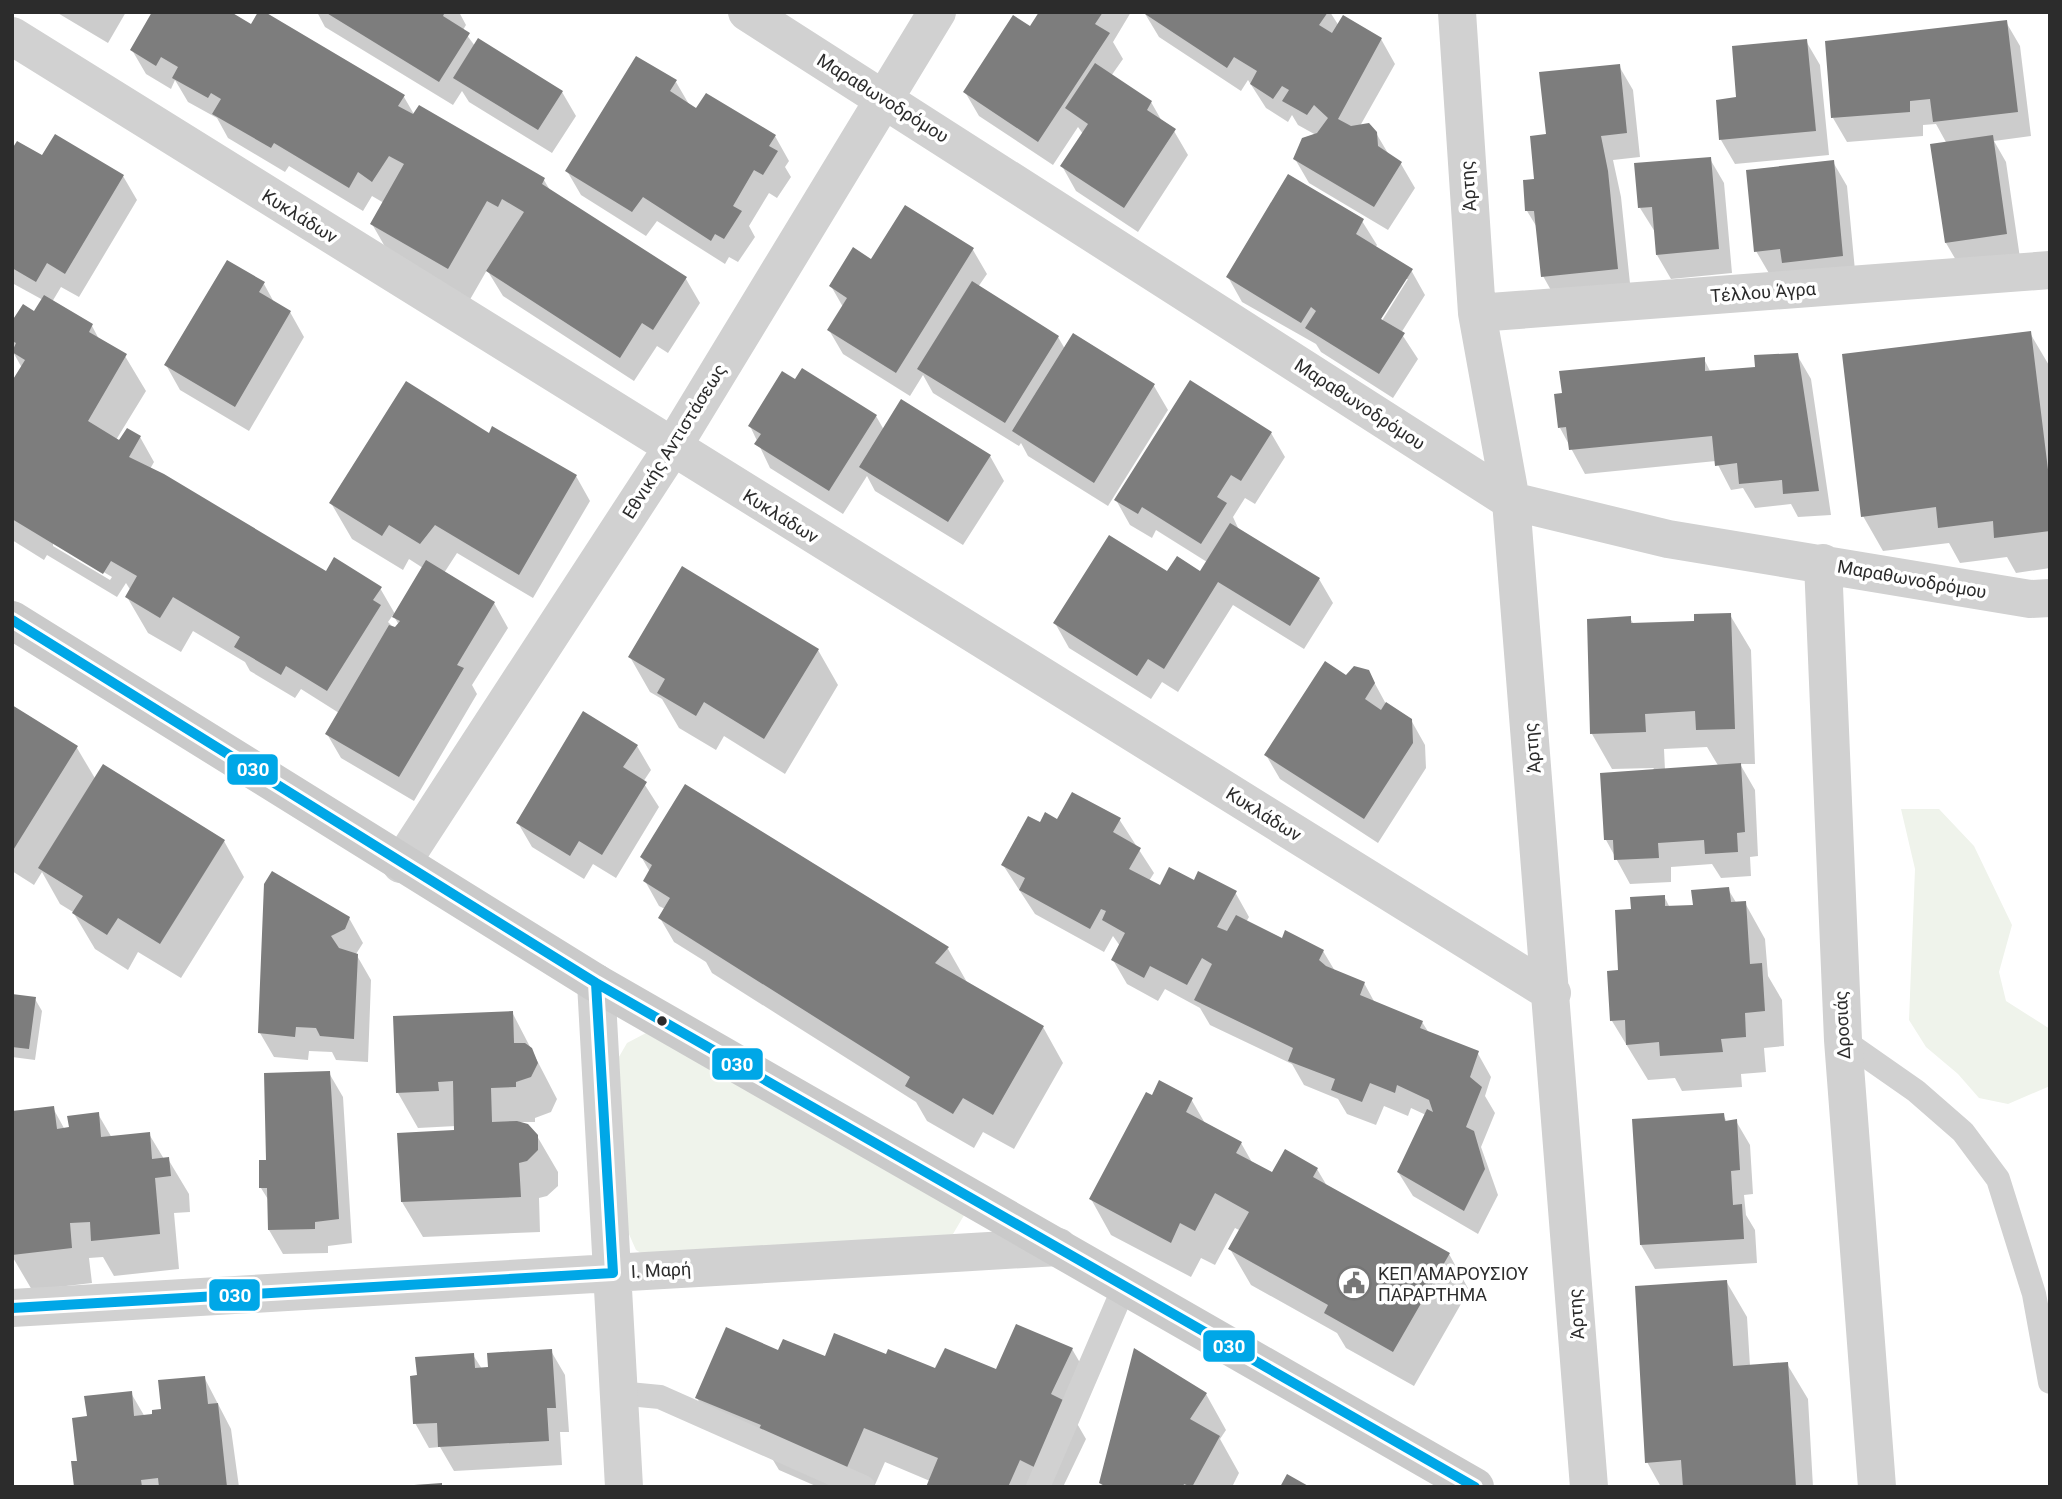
<svg xmlns="http://www.w3.org/2000/svg" width="2062" height="1499" font-family="Roboto,sans-serif">
  <rect width="100%" height="100%" fill="#fff"/>
  <path fill="#eff3eb" d="M1901 809H1939L1974 846 2012 925 1999 972 2006 1001 2050 1029V1086L2008 1104 1979 1098 1958 1074 1926 1047 1909 1020 1915 869Z
    M646 1033 966 1212 953 1234 922 1244 655 1261 636 1250 628 1232 616 1062 627 1043Z"/>
  <path fill="#0003" fill-rule="evenodd" d="M56 12H126L108 43Z
    M261 12 404 97 415 116 544 180 551 192 686 279 700 303 668 353 657 346 634 381 503 296 487 270 468 303 392 259 372 224 384 203 372 196 363 211 289 166 285 172 228 138 217 118 188 102 175 80 171 89 146 74 132 50 252 26Z
    M317 12H459L466 25 463 30 475 46 562 92 576 116 552 153 469 102 462 91 453 105 325 27Z
    M1041 12H1131L1113 42 1123 59 1111 76 1151 102 1163 123 1174 131 1188 155 1138 232 1076 191 1062 166 1083 134 1078 127 1053 165 979 116 965 92 1030 29Z
    M1144 12H1330L1339 26 1381 39 1395 64 1360 126 1376 133 1389 155 1401 164 1415 188 1388 230 1309 183 1295 159 1316 135 1298 125 1292 115 1288 122 1266 108 1248 80 1241 91 1159 37Z
    M2006 22 2020 46 2031 136 1994 141 2006 162 2020 258 1960 267 1946 243 1932 146 1947 144 1936 124 1923 125V136L1847 142 1833 118Z
    M1806 41 1820 65 1829 155 1735 164 1721 140 1738 99Z
    M1619 66 1633 90 1640 157 1613 160 1621 197 1631 293 1557 301 1543 276 1538 229 1527 211 1548 136Z
    M676 82 690 106 775 136 789 161 785 167 791 177 777 198 769 193 749 226 755 237 738 262 729 257 725 264 657 221 646 236 581 195 567 171Z
    M12 152 123 176 137 200 79 297 61 287 52 302 92 326 100 341 125 356 146 391 116 440 140 437 154 462 150 469 327 573 380 588 395 614 423 568 409 559 403 570 352 539 331 503 489 435 576 476 590 501 533 598 457 553 444 573 494 603 508 628 472 685 477 694 414 801 341 758 327 734 339 713 301 689 295 698 250 671 245 662 193 631 181 652 148 633 127 597 131 591 126 583 117 597 47 555 44 560 12 540V385L22 368 13 352 12 325 35 314 43 300 12 283ZM53 542 112 577 110 580 53 546ZM393 615 399 625 396 630 388 622Z
    M1710 159 1724 183 1732 273 1671 279 1657 255 1655 232 1640 208Z
    M1833 162 1847 186 1856 281 1770 275 1756 251Z
    M1362 221 1377 245 1375 248 1411 270 1425 295 1401 333 1418 359 1393 398 1321 352 1316 344 1242 302 1228 277ZM1404 279H1408L1378 327 1375 325Z
    M973 250 987 274 978 287 1058 337 1065 349 1074 336 1154 386 1168 410 1108 506 1028 456 1021 443 1019 446 933 393 923 375 910 396 843 354 829 330 843 307 831 286 872 261Z
    M264 284 275 304 290 312 304 337 249 431 180 390 166 365Z
    M2030 333 2050 367V568L2016 573 2007 557 1960 563 1949 543 1883 551 1863 516Z
    M1797 355 1811 379 1831 515 1798 517 1791 504 1755 508 1743 488 1731 490 1716 461 1585 474 1560 428 1704 359 1711 373 1757 368Z
    M795 381 876 416 884 430 990 456 1004 481 963 545 875 491 867 476 843 514 770 468 750 426Z
    M1271 433 1285 457 1255 504 1245 498 1233 517 1239 530 1319 579 1333 603 1304 649 1233 605 1178 692 1162 682 1151 699 1069 648 1055 623 1168 574 1200 573 1207 562 1156 530 1152 538 1130 525 1116 500Z
    M1730 615 1751 650 1755 764H1740L1755 790 1758 856 1750 857 1751 876 1721 878 1712 864 1671 867V882L1630 884 1606 840 1654 768 1612 769 1592 734 1630 618 1634 625 1696 622ZM1707 747 1719 767 1665 770 1664 749Z
    M818 650 838 685 785 774 724 736 716 750 679 728 662 699 650 692 630 657Z
    M1368 671 1386 704 1411 720 1425 745 1426 768 1378 843 1280 779 1266 755 1346 677Z
    M12 707 77 748 96 780 224 841 244 877 181 978 138 952 128 970 95 949 73 912 60 904 42 872 34 885 12 871Z
    M637 746 651 770 643 782 659 807 616 878 593 864 584 879 532 847 518 823Z
    M1119 819 1154 873 1149 881 1160 887 1194 882 1235 892 1249 917 1246 922 1283 940 1323 951 1335 971 1364 983 1375 1003 1422 1022 1429 1033 1477 1052 1491 1077 1485 1096 1495 1113 1481 1147 1498 1195 1478 1234 1413 1196 1398 1172 1426 1115 1411 1108 1408 1116 1384 1106 1376 1125 1347 1114 1338 1099 1304 1085 1292 1064 1210 1025 1200 1008 1165 989 1158 1001 1127 984 1113 960 1120 946 1113 936 1104 952 1035 914 1003 865 1040 825 1058 821Z
    M642 858 948 949 968 984 1043 1027 1063 1063 1014 1149 983 1132 974 1148 927 1121 916 1102 712 973 706 962 674 942 660 918 665 909 659 906 645 881 650 872Z
    M265 885 349 918 363 943 356 954 371 980 368 1062 336 1060 332 1052 309 1051 308 1060 274 1057 260 1033Z
    M1728 889 1737 904 1745 903 1765 939 1768 976 1782 1000 1784 1046 1764 1048 1766 1072 1741 1074 1742 1087 1682 1091 1675 1078 1648 1080 1612 1021 1608 972H1620L1633 911 1664 896 1670 908 1694 907Z
    M12 996 35 999 42 1011 35 1060 12 1057Z
    M512 1012 557 1099 551 1112 535 1118V1122H519L537 1136 558 1172V1186L547 1196 539 1198 540 1232 423 1237 402 1202 456 1131V1126L418 1128 398 1093Z
    M329 1073 343 1097 352 1243 328 1246V1253L283 1254 269 1230V1201L261 1188 268 1161Z
    M1152 1097 1191 1099 1206 1125 1241 1143 1253 1164 1273 1174 1317 1169 1327 1186 1449 1254 1469 1290 1414 1386 1346 1348 1337 1333 1251 1285 1230 1249 1241 1231 1235 1228 1215 1265 1201 1258 1191 1277 1111 1235 1091 1199Z
    M53 1108 65 1130 98 1114 112 1138 149 1134 164 1159H168L189 1194 190 1212 174 1213 179 1269 114 1276 103 1257 89 1258 92 1283 32 1290 12 1256V1149Z
    M1723 1115 1727 1122 1736 1121 1750 1145 1753 1194 1744 1195 1746 1215 1755 1230 1757 1263 1655 1269 1641 1245Z
    M1726 1281 1747 1317 1750 1366 1787 1364 1808 1399 1813 1487H1661L1647 1462Z
    M1072 1349 1093 1385 1075 1420 1086 1439 1063 1487H928L930 1481 885 1462 874 1487H818L779 1470 770 1455 718 1433 697 1398 779 1352 825 1358 886 1357 936 1371H997Z
    M551 1351 565 1375 569 1432H560L562 1465 454 1471 440 1447 429 1448 415 1423 473 1355 482 1369Z
    M204 1377 231 1429 239 1487H76L89 1418 131 1393 145 1417 163 1411Z
    M1206 1394 1226 1430 1220 1439 1239 1473 1232 1487H1103L1101 1483Z"/>
  <path fill="#7d7d7d" d="M152 12H231L251 24 258 12H265L405 95 398 106 413 114 419 105 545 178 542 184 687 277 653 330 642 323 620 358 486 271 524 212 502 199 498 207 487 201 448 269 370 224 404 164 389 156 372 182 358 172 349 188 274 143 271 148 212 114 221 99 211 93 208 98 172 78 178 67 161 57 156 66 130 50Z
    M325 12H445L443 16 470 33 439 82Z
    M1039 12H1103L1095 24 1110 33 1038 142 963 92 1013 15 1030 26Z
    M1142 12H1328L1319 25 1332 33 1343 15 1382 38 1338 119 1351 126 1369 123 1377 132 1378 146 1402 162 1374 207 1293 159 1302 138 1317 133 1328 118 1314 105 1307 115 1282 101 1289 90 1282 86 1273 99 1250 84 1257 71 1234 57 1227 68Z
    M2007 20 2018 112 1933 122 1930 99 1910 101V112L1831 118 1825 41Z
    M478 38 563 91 538 130 453 78Z
    M1807 39 1816 131 1719 140 1716 100 1736 97 1732 46Z
    M636 56 677 80 670 91 696 108 706 93 776 135 769 146 778 151 763 175 754 170 733 206 742 211 724 239 715 234 711 241 643 197 632 212 565 171Z
    M1095 63 1152 101 1147 110 1176 129 1124 208 1060 166 1088 124 1065 108Z
    M1620 64 1627 133 1601 136 1608 171 1618 269 1541 277 1534 211H1525L1523 180 1534 179 1530 136 1546 134 1539 72Z
    M55 134 124 175 65 274 47 263 36 282 12 268V149L17 141 42 155Z
    M1993 135 2007 234 1945 243 1930 144Z
    M1711 157 1719 249 1656 255 1652 207 1638 208 1634 163Z
    M1834 160 1843 256 1782 263 1780 249 1754 252 1746 170Z
    M1288 174 1364 219 1356 234 1413 269 1381 319 1405 333 1379 374 1305 328 1316 311 1311 307 1301 323 1226 277Z
    M905 205 974 248 896 373 827 330 847 298 829 286 853 247 871 259Z
    M227 260 265 282 259 292 291 311 235 407 164 365Z
    M972 281 1059 336 1005 423 917 369Z
    M44 295 93 324 89 332 127 354 88 421 119 440 127 428 141 436 129 457 164 474 326 571 334 557 382 587 373 600 381 605 327 691 286 666 281 675 234 647 240 637 173 597 160 618 125 597 137 576 111 561 103 574 12 519V381L25 360 12 352 16 343 12 341V321L23 304 34 311Z
    M2031 331 2050 486V531L1994 538 1993 521 1938 528 1936 507 1861 517 1842 354Z
    M1073 333 1155 384 1094 483 1012 431Z
    M1798 353 1819 491 1783 494 1782 480 1739 484 1737 463 1715 466 1712 436 1569 450 1566 427 1558 428 1554 394 1562 393 1559 371 1705 357V371L1755 367 1754 355Z
    M802 368 877 415 829 491 754 444 761 434 748 426 782 371 795 379Z
    M1190 380 1272 432 1241 481 1231 475 1217 497 1227 503 1201 544 1142 507 1138 514 1114 500Z
    M406 381 489 433 492 426 577 475 519 575 435 525 420 544 389 525 382 536 329 503Z
    M901 399 991 455 948 522 859 467Z
    M1230 523 1320 578 1290 626 1218 582 1164 669 1148 659 1137 676 1053 623 1109 535 1167 571 1177 556 1200 571Z
    M426 560 495 602 457 665 464 668 399 777 325 734 389 625 395 627 400 621 392 617Z
    M682 566 819 649 764 739 704 702 696 716 657 693 665 679 628 657Z
    M1731 613 1735 729 1696 730 1695 711 1645 714 1646 732 1590 734 1587 619 1631 616V623L1694 621V614Z
    M1325 661 1346 675 1354 666 1369 670 1375 683 1365 699 1381 710 1386 702 1412 719 1413 743 1364 819 1264 755Z
    M12 705 78 746 12 852Z
    M583 711 638 745 623 767 647 782 602 855 579 841 570 856 516 823Z
    M1741 763 1745 832 1737 833 1738 852 1705 854 1704 840 1658 843 1659 858 1614 860 1613 840H1604L1600 773Z
    M103 764 225 840 160 944 118 918 107 935 72 913 83 896 38 868Z
    M685 784 949 947 935 963 1044 1026 993 1115 963 1098 953 1114 905 1086 910 1077 658 918 670 898 643 881 652 865 640 857Z
    M1072 792 1121 818 1113 832 1141 848 1129 869 1160 885 1169 867 1194 880 1198 871 1237 891 1217 927 1227 931 1236 915 1282 938 1285 930 1324 950 1319 960 1326 966 1365 982 1360 995 1423 1021 1420 1028 1479 1051 1470 1077 1482 1087 1466 1127 1474 1131 1485 1169 1464 1211 1397 1172 1427 1109 1433 1112 1429 1100 1397 1085 1395 1093 1370 1083 1362 1102 1331 1090 1335 1079 1288 1061 1293 1048 1194 1000 1212 964 1202 958 1187 985 1150 966 1144 978 1111 960 1125 933 1102 920 1106 911 1101 909 1090 929 1019 890 1025 878 1001 865 1028 816 1040 822 1045 812 1057 819Z
    M272 871 350 917 345 929 331 936 339 948 358 954 354 1039 320 1036 316 1028 296 1027 295 1037 258 1033 264 884Z
    M1729 887 1731 902 1746 901 1750 964 1762 963 1765 1011 1745 1013 1746 1037 1721 1039 1723 1052 1660 1056 1659 1042 1626 1045 1625 1020 1610 1021 1607 971 1618 970 1615 910 1631 909 1630 897 1665 895V906L1693 905 1691 890Z
    M12 994 36 997 29 1049 12 1047Z
    M513 1011 514 1043H525L532 1048 538 1063 531 1077 516 1082V1087L491 1088 492 1122 517 1121 528 1124 538 1135V1150L527 1161 519 1163 521 1197 401 1202 397 1133 454 1130 453 1081 438 1082 439 1091 396 1093 393 1016Z
    M330 1071 339 1219 315 1222V1229L268 1230 267 1188H259V1160H266L264 1073Z
    M1159 1080 1193 1098 1186 1112 1242 1142 1236 1153 1272 1172 1285 1149 1318 1168 1313 1177 1450 1253 1393 1352 1324 1313 1328 1305 1228 1249 1249 1212 1215 1193 1195 1231 1180 1223 1171 1243 1089 1199 1146 1092 1152 1095Z
    M54 1106 57 1129 69 1127 67 1116 99 1112 101 1137 150 1132 152 1159 169 1157 171 1176 155 1178 160 1234 91 1241 90 1222 70 1223 72 1248 12 1255V1111Z
    M1724 1113 1725 1121 1737 1119 1740 1170 1731 1171 1733 1205 1742 1204 1744 1239 1640 1245 1632 1119Z
    M1727 1280 1733 1366 1788 1362 1796 1487H1683L1681 1460 1645 1463 1635 1286Z
    M1016 1324 1073 1348 1051 1394 1067 1402 1036 1468 1020 1460 1008 1487H926L938 1458 864 1428 845 1472 756 1435 761 1425 695 1398 726 1327 778 1350 783 1339 825 1356 834 1333 886 1354 888 1349 935 1368 945 1348 996 1369Z
    M1134 1348 1207 1393 1190 1419 1220 1436 1192 1487 1184 1484 1183 1487H1107L1099 1483Z
    M552 1349 556 1408H547L549 1441 438 1447 437 1423 413 1424 410 1376 417 1375 415 1357 474 1353 475 1368 488 1367 487 1353Z
    M205 1376 208 1404 218 1403 227 1487H159L158 1478 141 1480 142 1487H74L71 1461H77L72 1418 87 1416 84 1396 132 1391 134 1416 152 1414V1410L161 1409 158 1380Z
    M1287 1474 1310 1487H1280Z
    M442 1483V1487H415L414 1485Z"/>
  <g fill="none" stroke-linecap="round" stroke-linejoin="round">
    <path stroke="#d1d1d1" stroke-width="24" d="M1843 1040 1916 1091 1963 1132 1998 1179 2034 1294 2050 1382
      M618 1393 660 1397 863 1487
      M1038 1487 1125 1285"/>
    <path stroke="#d1d1d1" stroke-width="38" d="M747 12 1511 501 1668 539 2030 599 2050 598
      M1457 12 1477 313 1511 501 1589 1487
      M12 36 1552 993
      M1477 313 2050 270
      M1823 563 1843 1040 1877 1487
      M401 864 672 448 937 12
      M596 983 624 1487
      M12 1308 1058 1247"/>
    <path stroke="#cacaca" stroke-width="38" d="M12 620 596 983 1475 1487"/>
    <defs>
      <path id="bus-1" d="M12 620 596 983 1475 1487
        M12 1308 613 1273 596 983"/>
    </defs>
    <use href="#bus-1" stroke="#fff" stroke-width="16"/>
    <use href="#bus-1" stroke="#00a7e7" stroke-width="10"/>
  </g>
  <defs>
    <symbol id="civic-ring" viewBox="-11 -11 22 22"><circle r="9.5" fill="#fff" stroke="#767676" stroke-width="1.5"/><path d="M-.6-6.5H3V-4.5H.6V-3L4-1V1h2V6H-6V1h2V-1L-.6-3ZM-1.2 2.5V6h2.4V2.5Z" fill="#767676"/></symbol>
  </defs>
  <g fill-rule="evenodd">
    <use href="#civic-ring" x="1335" y="1264" width="38" height="38"/>
  </g>
  <circle fill="#2c2c2c" stroke="#fff" stroke-width="2.5" cx="662" cy="1021" r="6"/>
  <g text-anchor="middle" dominant-baseline="central" stroke-width="7" stroke-linejoin="round" paint-order="stroke">
    <g font-size="18" fill="#2c2c2c" stroke="#fff">
      <text transform="translate(883 98) rotate(32)">Μαραθωνοδρόμου</text>
      <text transform="translate(1468 186) rotate(-94)">Άρτης</text>
      <text transform="translate(300 216) rotate(32)">Κυκλάδων</text>
      <text transform="translate(1763 292) rotate(-4)">Τέλλου Άγρα</text>
      <text transform="translate(1360 404) rotate(33)">Μαραθωνοδρόμου</text>
      <text transform="translate(674 441) rotate(-58)">Εθνικής Αντιστάσεως</text>
      <text transform="translate(781 516) rotate(32)">Κυκλάδων</text>
      <text transform="translate(1912 579) rotate(10)">Μαραθωνοδρόμου</text>
      <text transform="translate(1532 748) rotate(-95)">Άρτης</text>
      <text transform="translate(1264 814) rotate(32)">Κυκλάδων</text>
      <text transform="translate(1842 1025) rotate(-93)">Δροσιάς</text>
      <text transform="translate(661 1270) rotate(-3)">Ι. Μαρή</text>
      <text transform="translate(1576 1314) rotate(-94)">Άρτης</text>
    </g>
    <g font-size="18" fill="#2c2c2c" stroke="#fff" text-anchor="start">
      <text x="1378" y="1273">ΚΕΠ ΑΜΑΡΟΥΣΙΟΥ<tspan x="1378" dy="21">ΠΑΡΑΡΤΗΜΑ</tspan></text>
    </g>
  </g>
  <g stroke="#fff" stroke-width="2.5">
    <rect x="226" y="753" width="53" height="33" rx="7" fill="#00a7e7"/>
    <rect x="711" y="1047" width="53" height="34" rx="7" fill="#00a7e7"/>
    <rect x="208" y="1278" width="53" height="34" rx="7" fill="#00a7e7"/>
    <rect x="1202" y="1329" width="54" height="34" rx="7" fill="#00a7e7"/>
  </g>
  <g font-size="19" text-anchor="middle" font-weight="bold" fill="#fff">
    <text x="253" y="776">030</text>
    <text x="737" y="1071">030</text>
    <text x="235" y="1302">030</text>
    <text x="1229" y="1353">030</text>
  </g>
  <rect width="2062" height="1499" fill="none" stroke="#2c2c2c" stroke-width="28"/>
</svg>
